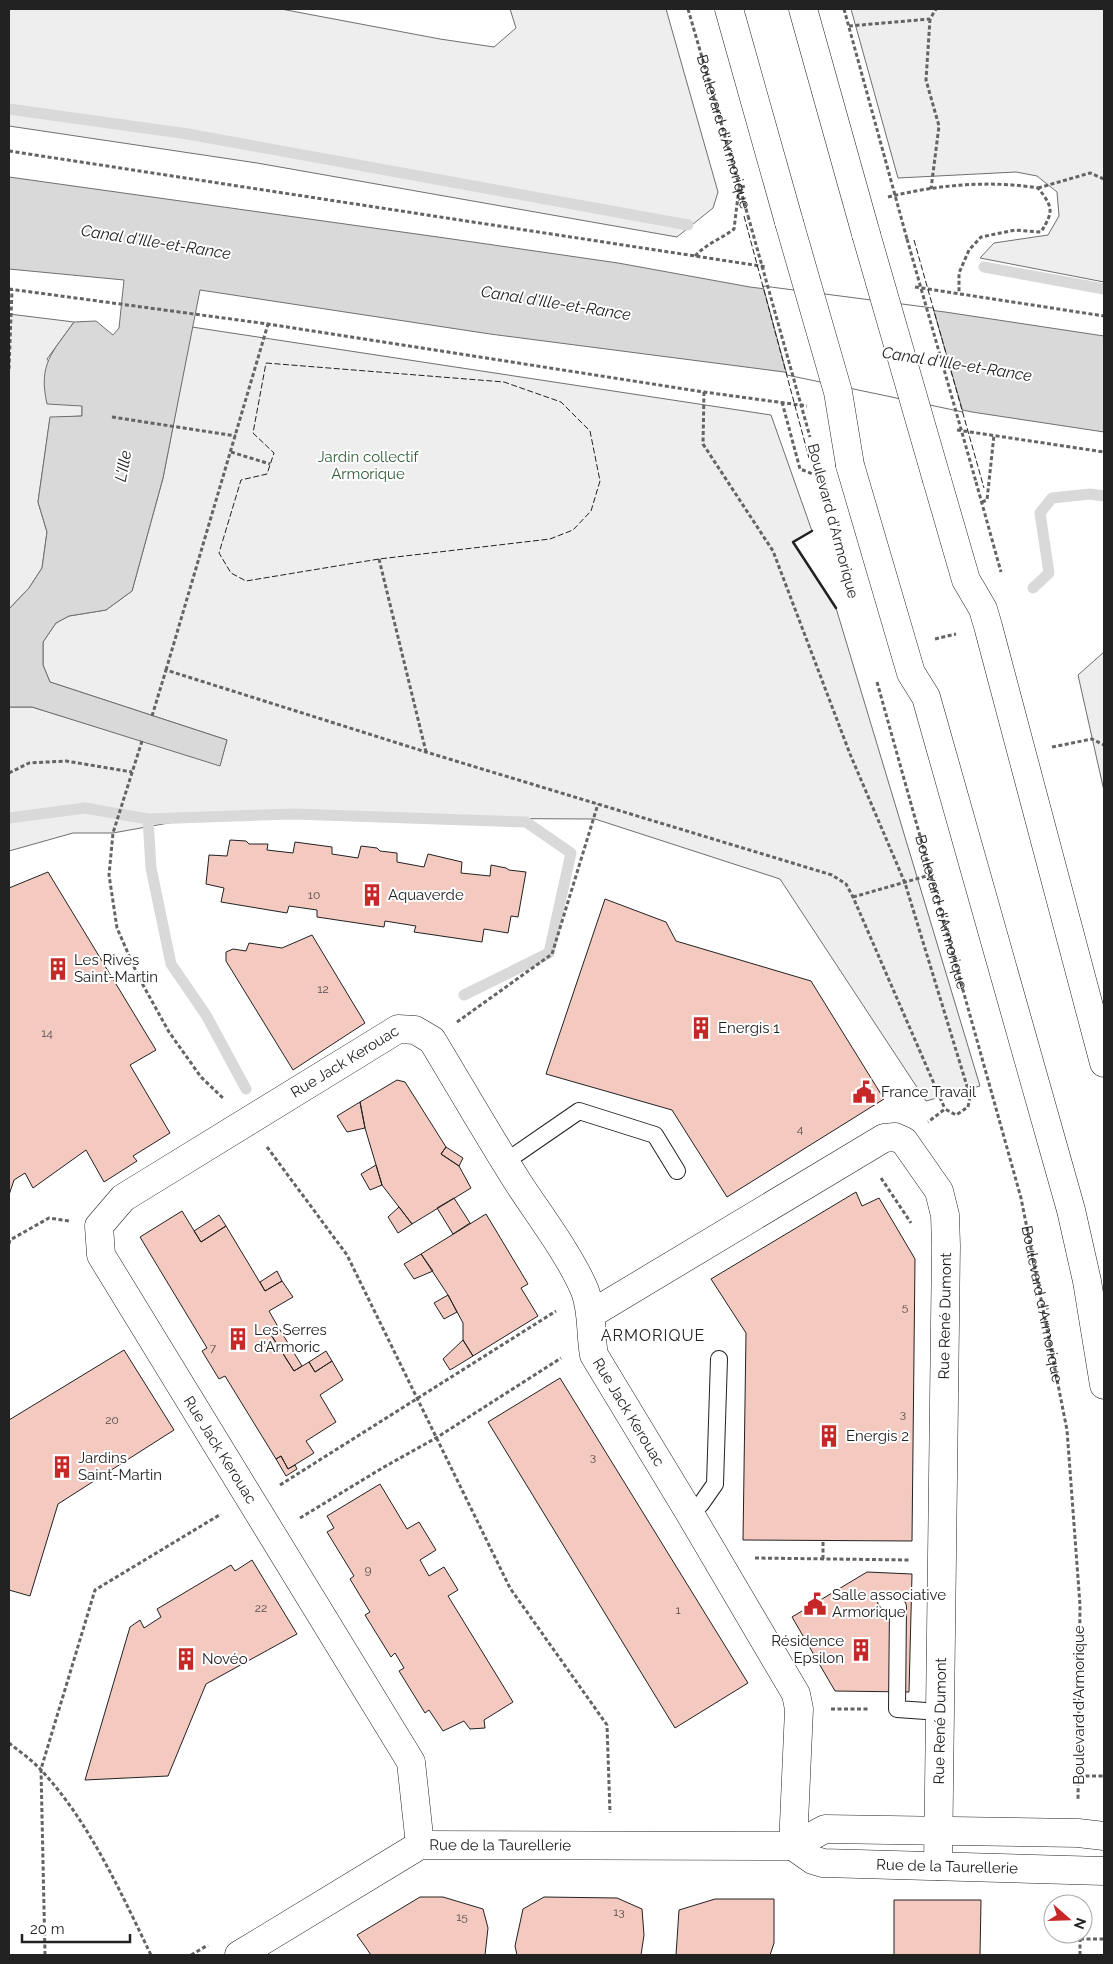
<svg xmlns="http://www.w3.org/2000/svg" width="1113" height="1964" font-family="Raleway,sans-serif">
  <rect width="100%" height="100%" fill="#fff"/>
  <path fill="#eee" stroke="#6f6f6f" d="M9 9H281L440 39 494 47 516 28 510 9H666L718 192 713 208 677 237 257 163 9 126Z
    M851 9H1104V282L980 258 994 243 1048 235 1059 216 1057 192 1037 176 1016 172 898 178Z
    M9 314 74 322 47 359 82 406V416L50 418 38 502 47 532 42 568 29 588 9 609Z
    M192 327 771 415 812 531 793 543 836 608 980 1086 926 1101 780 879 595 819 202 817 113 833H73L9 851V707H32L220 765 227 740 50 682 43 665V642L56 623 69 616 106 610 132 591 163 478Z
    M1104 652V791L1078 675Z"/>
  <path fill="#d9d9d9" stroke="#6f6f6f" d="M9 177 445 238 618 263 750 287 945 312 1104 336V432L972 412 792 373 490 334 200 290 163 478 132 591 106 610 69 616 56 623 43 642V665L50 682 227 740 220 766 32 707H9V609L29 588 42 568 47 532 38 502 50 417 82 416V406L47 404C38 364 52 353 74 322L96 321 113 335 119 328 124 280 9 269Z"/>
  <path fill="#fff" stroke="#6f6f6f" d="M763 286 933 308 963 412 787 375Z"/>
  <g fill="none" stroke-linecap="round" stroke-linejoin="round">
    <path stroke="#d9d9d9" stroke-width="11" d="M9 109 188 134 688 225
      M984 267 1104 289
      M1033 588 1049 573 1040 513 1052 498 1090 494 1104 496
      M9 818 85 808 148 819
      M246 1089 206 1015 171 964 151 868 148 819 293 814 526 822 571 853 549 953 464 995"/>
  </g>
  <path fill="#f3c9c0" stroke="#222" d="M230 840 246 841 249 844H268L267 850 293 853 295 842 332 847V854L358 858 361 846 377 848 380 851 397 853V862L424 867 428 854 462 862 461 873 490 876 491 865 506 868 509 870 526 872 518 917 511 916 508 933 484 929 482 942 414 932 416 926 385 921 384 927 317 917V910L289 906 287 913 221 902 224 888 206 884 209 855 227 856Z
    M48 872 156 1050 130 1065 170 1133 133 1156 137 1161 104 1182 86 1150 33 1188 25 1173 14 1180 9 1195V888Z
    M605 899 666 922 676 941 811 981 884 1099 727 1197 672 1110 546 1074Z
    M312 935 365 1023 293 1070 226 961V952L233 949 246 951 249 943 282 948Z
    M397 1080 405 1082 446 1147 441 1154 459 1166 471 1188 412 1224 382 1185 365 1128 360 1102Z
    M360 1102 365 1128 347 1132 337 1116Z
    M446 1147 463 1158 459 1166 441 1154Z
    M376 1165 382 1185 370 1190 361 1174Z
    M856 1192 862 1206 879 1198 915 1259 912 1541 743 1540 746 1333 711 1279Z
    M454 1198 470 1223 453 1234 437 1208Z
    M399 1207 412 1224 398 1233 388 1217Z
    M182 1211 201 1242 226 1226 265 1291 282 1281 293 1297 269 1311 277 1325 268 1330 294 1371 309 1362 315 1372 332 1361 343 1380 320 1395 336 1422 306 1441 314 1453 288 1469 281 1456 276 1459 225 1376 219 1379 202 1351 207 1348 140 1237Z
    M486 1214 528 1284 521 1288 538 1316 473 1356 463 1340V1323L448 1295 421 1254Z
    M219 1215 226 1226 201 1242 194 1231Z
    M421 1254 433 1271 414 1279 404 1264Z
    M277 1271 282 1281 265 1291 260 1282Z
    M448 1295 457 1312 444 1319 434 1303Z
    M277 1325 302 1366 294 1371 268 1330Z
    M463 1340 473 1356 450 1370 443 1359Z
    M124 1350 174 1430 58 1504 30 1596 9 1590V1420Z
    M326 1351 332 1361 315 1372 309 1362Z
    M560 1378 748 1683 675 1728 488 1422Z
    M281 1456 288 1469 295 1465 297 1469 286 1476 276 1459Z
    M380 1484 407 1529 419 1522 436 1550 420 1560 429 1576 444 1567 458 1590 448 1596 513 1702 484 1720 485 1728 470 1729 464 1721 443 1731 429 1710 425 1713 399 1671 404 1668 395 1653 391 1657 365 1615 370 1612 350 1579 354 1576 327 1532 334 1528 327 1516Z
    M252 1560 297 1634 206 1684 168 1776 85 1780 130 1627 140 1620 144 1628 161 1617 157 1609 231 1565 235 1571Z
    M867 1572 912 1574 909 1692 835 1691 792 1617Z
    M420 1897H443L483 1909 488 1928 485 1955H371L357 1935Z
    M544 1897 617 1898 642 1909 644 1935 641 1955H517L515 1946 523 1909Z
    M715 1899H774V1943L770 1955H676L679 1910Z
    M894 1900H981L980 1955H894Z"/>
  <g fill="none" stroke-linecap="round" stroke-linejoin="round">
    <defs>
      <path id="service" d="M505 1162 579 1111 655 1135 677 1171
        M689 1512 701 1504 715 1484 719 1359
        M886 1601 898 1607 897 1709 940 1712"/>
      <g id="minor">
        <path d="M591 1314 884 1138 895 1137 904 1141 939 1191 945 1215 946 1246 938 1866"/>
        <path id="s3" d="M420 1845 411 1762 101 1255 99 1226 123 1198 398 1029 415 1030 432 1040C461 1088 489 1137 519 1184 540 1216 571 1257 585 1291 593 1312 590 1334 594 1355L689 1512 796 1694 799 1709 793 1846"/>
        <path id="s4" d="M793 1846 813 1860 823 1863 1104 1871"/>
        <path id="s5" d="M239 1955 420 1845 793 1846 825 1829 1078 1833 1104 1836"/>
      </g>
      <path id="primary" d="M729 9 789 222
        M803 9 866 234
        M850 465 911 673 926 697 1071 1210 1087 1281 1104 1385
        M937 480 966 580 983 609 988 626 1104 1063"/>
    </defs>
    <use href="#service" stroke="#222" stroke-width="18"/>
    <use href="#minor" stroke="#222" stroke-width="29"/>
    <use href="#primary" stroke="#222" stroke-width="29"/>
    <g stroke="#646464" stroke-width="3" stroke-dasharray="4 2.5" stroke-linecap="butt">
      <path id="s1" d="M688 9 748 216"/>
      <path d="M844 9 907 239"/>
      <path d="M930 19 926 80 939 126 931 189"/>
      <path d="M849 26 930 19 936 9"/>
      <path d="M9 151 767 267"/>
      <path d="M1038 188 1090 173 1104 179"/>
      <path d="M888 197C936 185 989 180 1038 188 1053 207 1054 211 1041 232L1015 230 981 237 969 250 959 273V293"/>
      <path d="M695 256C706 244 721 239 734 229L739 188 745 186"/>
      <path d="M915 287 1104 316"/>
      <path d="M9 289 268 324 704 392 807 406"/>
      <path d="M9 369 12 290"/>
      <path d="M704 392 703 444 773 551 850 754 905 883 970 1096 968 1107 956 1115 945 1109 928 1122"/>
      <path d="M782 402 800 469 818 476"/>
      <path d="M112 417 236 436"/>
      <path d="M957 430 1104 452"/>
      <path d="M231 452 270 464"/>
      <path d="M976 482 1001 572"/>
      <path d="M982 502 987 500 994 435"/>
      <path d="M379 559 426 752"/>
      <path d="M935 639 956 634"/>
      <path d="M166 670 268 324"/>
      <path id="s2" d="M877 682 1021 1198 1067 1430 1080 1605 1078 1801"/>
      <path d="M152 716 166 670 426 752 832 875 846 884 853 897 945 1109"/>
      <path d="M142 741 113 833 109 875 117 928 138 976 169 1032 201 1077 223 1098"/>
      <path d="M1052 747 1092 739 1104 745"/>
      <path d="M9 773 29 763 66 761 132 772"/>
      <path d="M853 897 930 875"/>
      <path d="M457 1022 552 954 598 804"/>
      <path d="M267 1147 347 1255 510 1588 607 1725 610 1813"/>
      <path d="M881 1178 911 1223"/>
      <path d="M9 1244 10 1240 49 1218 69 1221"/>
      <path d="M280 1485 556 1311"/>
      <path d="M300 1518 384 1467 436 1438 561 1358"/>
      <path d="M755 1558 909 1560"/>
      <path d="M823 1559V1541"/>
      <path d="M831 1709H869"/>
      <path d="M9 1743C19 1751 32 1760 41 1770 89 1821 121 1893 151 1955"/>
      <path d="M1079 1776H1104"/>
      <path d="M1080 1939H1104"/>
      <path d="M45 1955 41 1769 95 1590 221 1514"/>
      <path d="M191 1955 208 1945"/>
      <path d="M1080 1955V1934"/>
    </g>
    <use href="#service" stroke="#fff" stroke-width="16"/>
    <use href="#minor" stroke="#fff" stroke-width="28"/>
    <use href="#primary" stroke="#fff" stroke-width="28"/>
    <defs>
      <path id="primary-bridge" d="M789 222 838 392 850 465
        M866 234 937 480"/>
    </defs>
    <use href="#primary-bridge" stroke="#222" stroke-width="29" stroke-linecap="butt"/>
    <path stroke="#646464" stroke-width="3" stroke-dasharray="4 2.5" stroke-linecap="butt" d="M748 216 810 437
      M907 239 976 482"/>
    <use href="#primary-bridge" stroke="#fff" stroke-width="28"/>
    <path stroke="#222" stroke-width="1" stroke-dasharray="6 2.5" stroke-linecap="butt" d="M744 216 809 458
      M914 240 984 488
      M266 363 504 382 561 402 590 431 600 481 591 511 573 530 550 539 379 559 246 581 231 573 219 553 241 480 267 474 274 453 253 433Z"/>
    <path stroke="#222" stroke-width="2.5" d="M812 531 793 542 836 608"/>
  </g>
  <defs>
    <symbol id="building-bare" viewBox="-9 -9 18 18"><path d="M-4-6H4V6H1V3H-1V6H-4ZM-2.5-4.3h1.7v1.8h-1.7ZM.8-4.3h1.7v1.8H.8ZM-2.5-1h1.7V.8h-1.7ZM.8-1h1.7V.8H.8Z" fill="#c62828" stroke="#fff" stroke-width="2.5" paint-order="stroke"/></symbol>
    <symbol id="civic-bare" viewBox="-9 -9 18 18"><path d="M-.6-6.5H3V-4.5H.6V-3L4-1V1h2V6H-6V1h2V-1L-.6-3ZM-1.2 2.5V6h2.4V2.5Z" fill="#c62828" stroke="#fff" stroke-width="2.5" paint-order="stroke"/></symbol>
  </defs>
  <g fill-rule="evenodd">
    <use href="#building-bare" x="356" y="879" width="32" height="32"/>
    <use href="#building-bare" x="42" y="953" width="32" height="32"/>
    <use href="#building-bare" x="685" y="1012" width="32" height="32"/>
    <use href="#civic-bare" x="848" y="1076" width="32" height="32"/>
    <use href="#building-bare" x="222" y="1323" width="32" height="32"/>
    <use href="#building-bare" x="813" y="1420" width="32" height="32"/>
    <use href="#building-bare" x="46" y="1451" width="32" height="32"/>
    <use href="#civic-bare" x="799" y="1588" width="32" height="32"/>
    <use href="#building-bare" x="845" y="1634" width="32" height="32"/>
    <use href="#building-bare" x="170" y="1643" width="32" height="32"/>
  </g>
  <g text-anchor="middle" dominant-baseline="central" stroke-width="4" stroke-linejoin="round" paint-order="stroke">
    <g font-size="12" fill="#564c4a">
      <text x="314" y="895">10</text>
      <text x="323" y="989">12</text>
      <text x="47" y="1033">14</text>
      <text x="800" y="1129">4</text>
      <text x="905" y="1307">5</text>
      <text x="213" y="1348">7</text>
      <text x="903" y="1414">3</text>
      <text x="112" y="1420">20</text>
      <text x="593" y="1457">3</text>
      <text x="368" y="1570">9</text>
      <text x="261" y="1608">22</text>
      <text x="678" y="1610">1</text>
      <text x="619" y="1912">13</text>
      <text x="462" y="1917">15</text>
    </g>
    <g font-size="15" fill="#222" stroke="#fff">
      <text stroke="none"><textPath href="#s1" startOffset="128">Boulevard d'Armorique</textPath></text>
      <text transform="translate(833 521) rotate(75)">Boulevard d'Armorique</text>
      <text stroke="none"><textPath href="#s2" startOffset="239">Boulevard d'Armorique</textPath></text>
      <text stroke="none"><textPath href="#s3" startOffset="1004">Rue Jack Kerouac</textPath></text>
      <text stroke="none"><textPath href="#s2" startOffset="644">Boulevard d'Armorique</textPath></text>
      <text transform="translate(945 1316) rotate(-89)">Rue René Dumont</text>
      <text stroke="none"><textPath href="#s3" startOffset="1529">Rue Jack Kerouac</textPath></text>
      <text transform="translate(220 1450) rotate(58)">Rue Jack Kerouac</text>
      <text transform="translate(1079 1705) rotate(-90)">Boulevard d'Armorique</text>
      <text transform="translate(940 1721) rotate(-89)">Rue René Dumont</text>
      <text stroke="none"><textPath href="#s5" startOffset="292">Rue de la Taurellerie</textPath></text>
      <text stroke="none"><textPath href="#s4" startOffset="159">Rue de la Taurellerie</textPath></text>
    </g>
    <g font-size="15" fill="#2f5e38" stroke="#fff">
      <text x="368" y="457">Jardin collectif<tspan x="368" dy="17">Armorique</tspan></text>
    </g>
    <g font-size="15" fill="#222" stroke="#fff" text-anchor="start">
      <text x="388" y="895">Aquaverde</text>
      <text x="74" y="960">Les Rives<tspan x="74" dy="17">Saint-Martin</tspan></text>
      <text x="718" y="1028">Energis 1</text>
      <text x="881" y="1092">France Travail</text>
      <text x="254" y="1330">Les Serres<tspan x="254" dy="17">d'Armoric</tspan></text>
      <text x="846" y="1436">Energis 2</text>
      <text x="78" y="1458">Jardins<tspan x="78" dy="17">Saint-Martin</tspan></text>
      <text x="832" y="1595">Salle associative<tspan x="832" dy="17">Armorique</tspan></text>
      <text x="844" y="1641" text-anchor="end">Résidence<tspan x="844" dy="17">Epsilon</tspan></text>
      <text x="202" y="1659">Novéo</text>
    </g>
    <g font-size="16" font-style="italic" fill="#222" stroke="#fff">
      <text transform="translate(156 242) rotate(9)">Canal d'Ille-et-Rance</text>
      <text transform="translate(556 303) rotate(9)">Canal d'Ille-et-Rance</text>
      <text transform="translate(957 364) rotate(9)">Canal d'Ille-et-Rance</text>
      <text transform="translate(123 466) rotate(-79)">L'Ille</text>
    </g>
    <g font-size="16" letter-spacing="1" fill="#222" stroke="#fff">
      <text x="653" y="1335">ARMORIQUE</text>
    </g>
  </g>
  <rect width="1113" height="1964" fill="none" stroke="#222222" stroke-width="20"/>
  <g transform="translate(1068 1919) rotate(110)"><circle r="24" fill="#ffffff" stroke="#a7a7a7"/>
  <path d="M0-4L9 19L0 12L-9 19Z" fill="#c62828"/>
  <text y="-8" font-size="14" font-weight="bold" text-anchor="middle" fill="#222222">N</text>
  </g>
  <path d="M22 1934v8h108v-8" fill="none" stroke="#222222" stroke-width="2.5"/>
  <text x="30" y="1934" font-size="15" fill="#222222" stroke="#ffffff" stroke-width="4" paint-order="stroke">20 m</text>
</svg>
